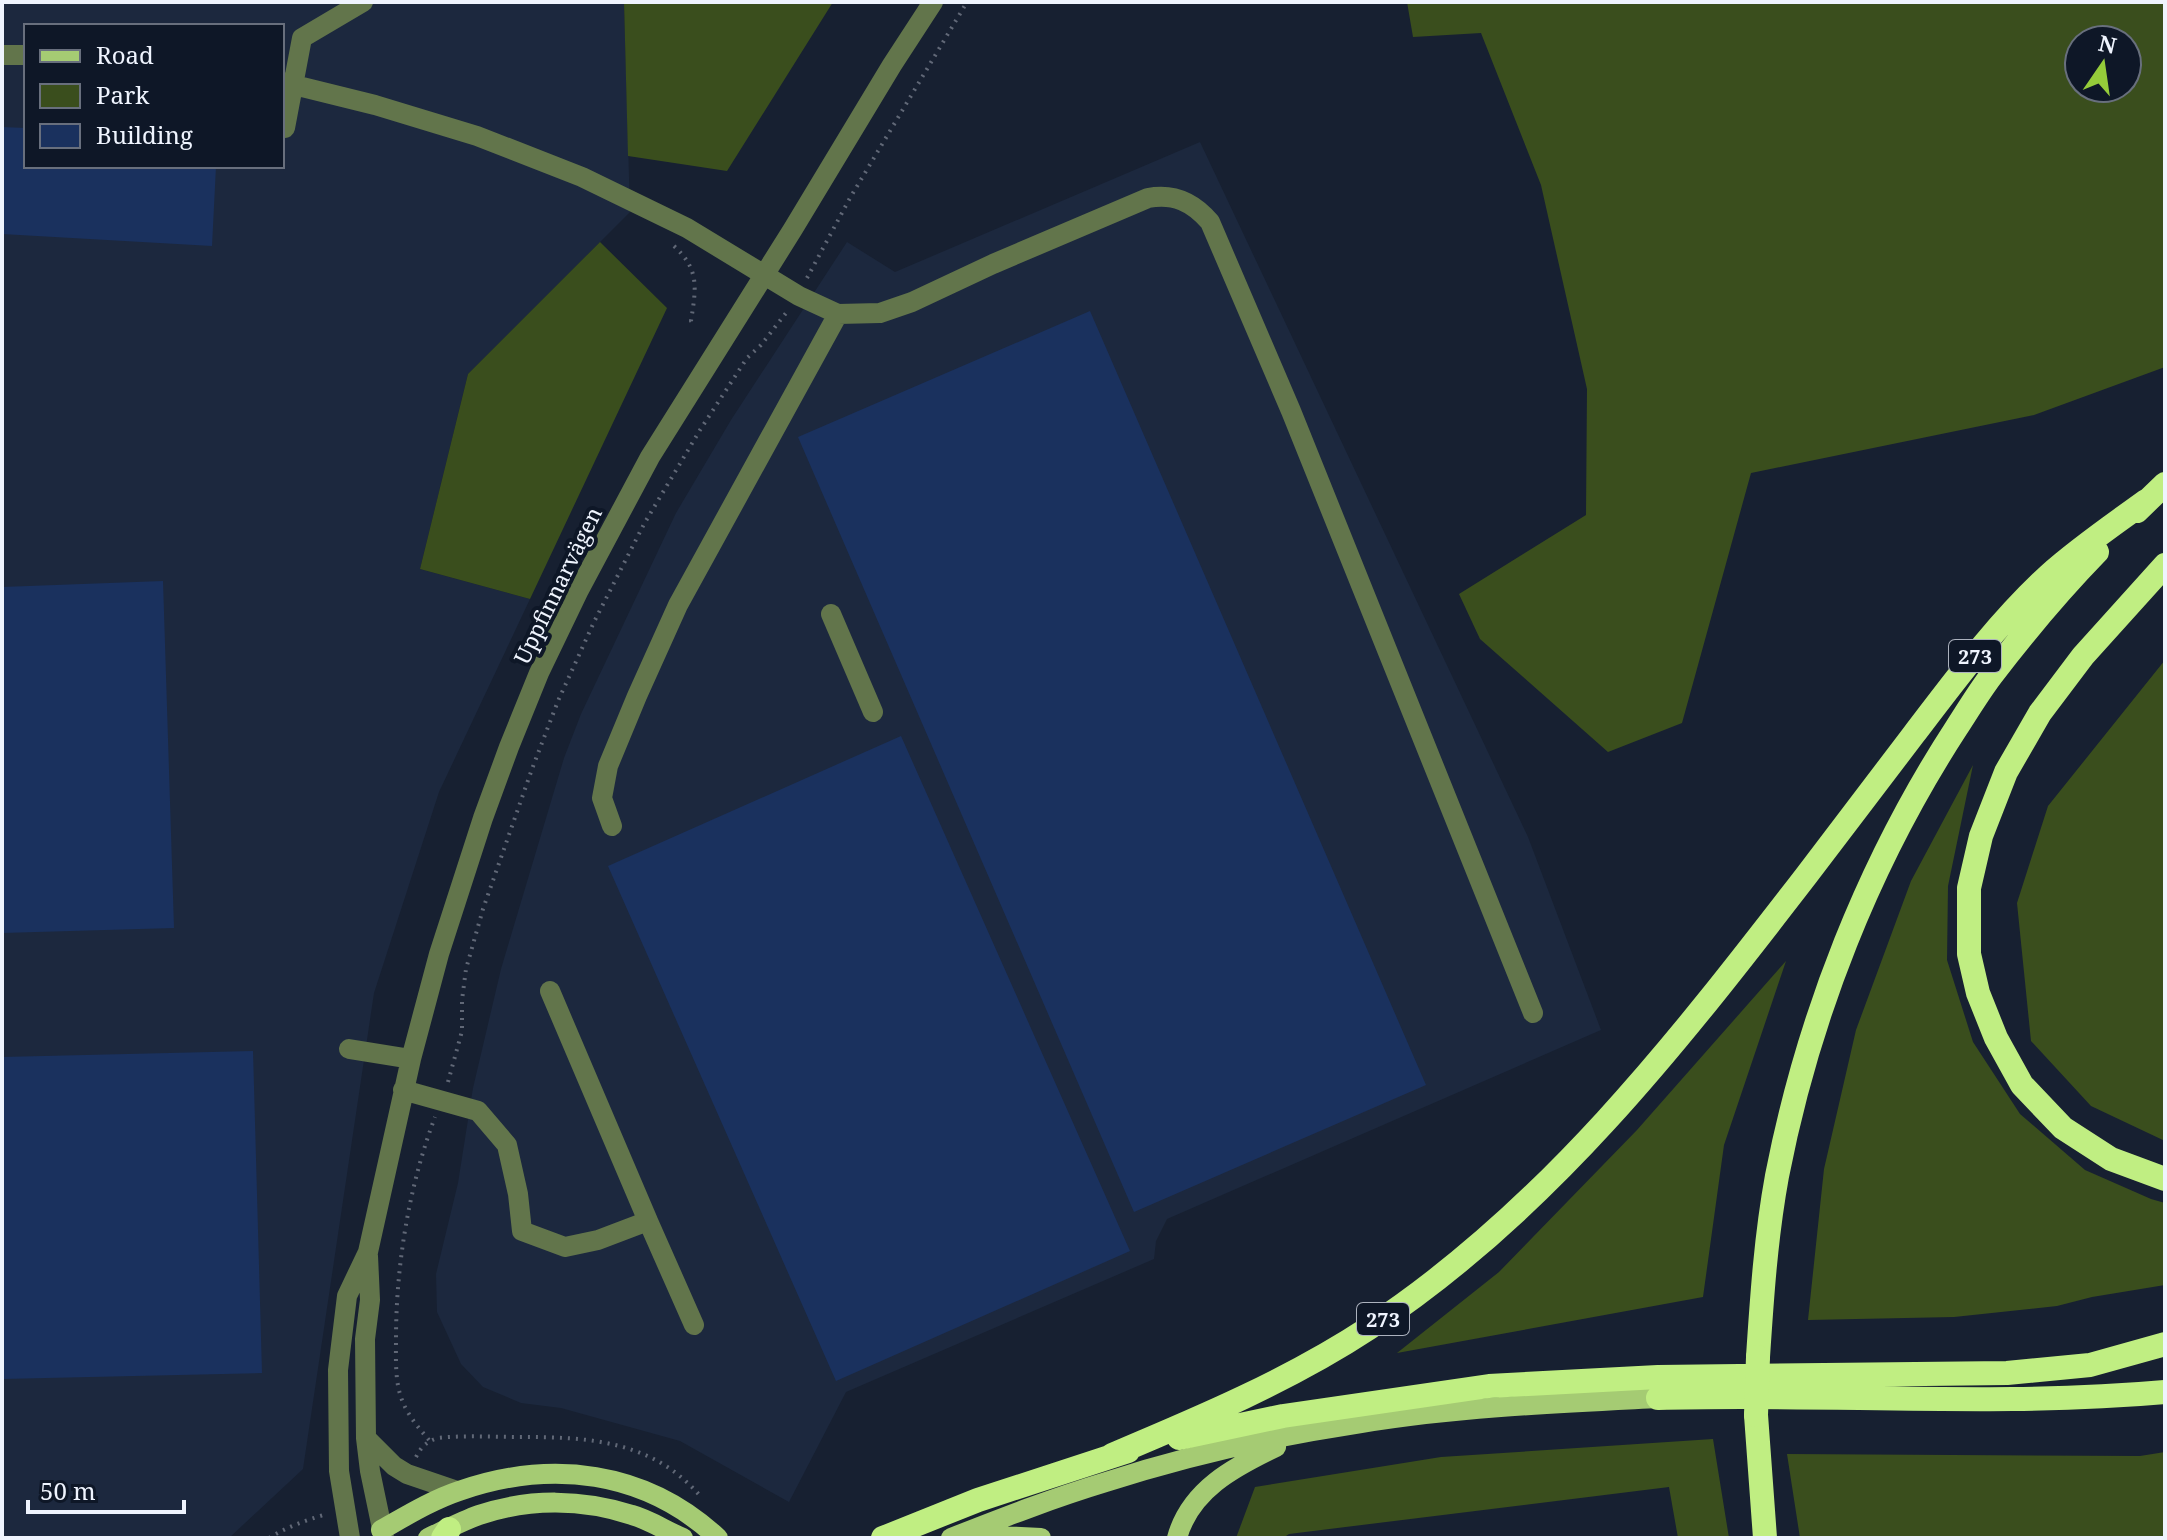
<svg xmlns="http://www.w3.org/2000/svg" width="2167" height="1540" font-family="'Noto Serif',serif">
  <rect width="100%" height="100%" fill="#172031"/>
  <path fill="#1c283e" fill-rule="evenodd" d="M2 2H624L630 212 468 374 420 569 530 599 439 792 374 993 303 1469 229 1538H2ZM26 26H282V166H26Z
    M1200 142 1528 837 1601 1030 1167 1219 1156 1241 1154 1259 846 1392 789 1502 680 1441 561 1408 521 1403 483 1387 461 1364 437 1312 436 1274 458 1183 473 1088 501 969 564 758 581 714 676 513 731 420 847 242 895 272Z"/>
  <path fill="#3a4e1d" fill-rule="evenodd" d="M624 2H833L727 171 628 156Z
    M1407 2H2165V367L2034 415 1751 473 1682 723 1608 752 1480 639 1459 594 1586 515 1587 389 1541 185 1481 33 1413 37ZM2079 40H2127V88H2079Z
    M600 242 667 308 530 599 420 569 468 374Z
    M2165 660V1141L2091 1106 2031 1041 2017 903 2048 806Z
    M1973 765 1948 886 1947 960 1973 1042 2020 1114 2085 1170 2151 1199 2165 1203V1285L2092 1297 2057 1306 1954 1317 1808 1320 1824 1169 1856 1030 1911 881Z
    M1786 961 1724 1145 1703 1297 1397 1353 1499 1272 1637 1130Z
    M1713 1439 1729 1538H1678L1669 1487 1289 1534 1283 1538H1236L1255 1487 1441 1457Z
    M2165 1452V1538H1800L1787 1454 2140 1456Z"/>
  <path fill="#1a315e" d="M2 127 26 128V166H216L212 246 2 234Z
    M1090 311 1426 1085 1134 1212 798 437Z
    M163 581 174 928 2 933V587Z
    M901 736 1130 1251 836 1381 608 866Z
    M253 1051 262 1373 2 1379V1057Z"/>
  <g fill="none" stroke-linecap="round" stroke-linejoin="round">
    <path stroke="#616877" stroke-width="4" stroke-dasharray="2 6" stroke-linecap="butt" d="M674 246C700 270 696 288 691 321L693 323
      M807 278 850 198 967 2
      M448 1082 462 1031V1000L466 969 483 909 532 769 558 701 594 622 644 524 700 430 747 358 761 345 786 313
      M429 1440C417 1426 405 1412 400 1394 395 1377 396 1357 396 1339 396 1265 409 1186 435 1117
      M416 1457C421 1447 427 1441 438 1438 465 1435 492 1437 519 1437 588 1437 653 1440 701 1497
      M269 1538C287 1527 306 1520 327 1514"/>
    <path stroke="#62754b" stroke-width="20" d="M2 55H26
      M282 82 375 105 477 136 582 177 687 228 799 296 838 314 880 313 912 302 993 264 1148 198C1174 193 1193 202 1210 222L1291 411 1533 1013
      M285 128 302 38 363 2
      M831 614 873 712
      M612 826 602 798 608 766 637 696 678 605 838 314
      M349 1049 411 1059
      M403 1090 478 1111 507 1145 518 1194 522 1231 565 1247 598 1240 648 1221 550 991
      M648 1221 694 1325
      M368 1256 370 1300 365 1339 366 1438 370 1471 384 1538
      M366 1438 394 1466 407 1474 457 1491
      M350 1538 339 1471 338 1370 347 1296 368 1252 411 1059 439 954 483 818 509 747 539 673 579 590 650 457 793 229 892 65 933 2"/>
    <path stroke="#a5cb73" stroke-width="20" d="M381 1530C406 1516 432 1500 459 1491 551 1459 645 1470 718 1538
      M428 1538C445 1530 462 1521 479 1515 529 1498 583 1499 632 1515 650 1520 666 1531 683 1538
      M951 1538C1002 1518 1053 1498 1106 1482 1189 1455 1275 1436 1361 1423 1459 1407 1559 1403 1658 1398
      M982 1538 1002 1536 1041 1538
      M1177 1538C1190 1490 1234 1467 1276 1447"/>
    <path stroke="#c0ee82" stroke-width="24" d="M2137 511 2165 484
      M2165 565 2083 656 2040 713 2006 772 1981 836 1969 888V954L1978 993 1996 1038 2022 1085 2063 1128 2111 1159 2165 1179
      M1758 1357C1762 1296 1766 1236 1777 1176 1808 1017 1869 862 1957 727 1968 710 1979 692 1991 676 2024 633 2059 591 2097 552
      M1658 1398C1827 1393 1997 1407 2165 1392
      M1756 1415 1765 1538
      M1179 1438 1283 1416 1489 1386 1658 1377 2007 1373 2090 1365 2165 1344
      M1112 1455C1200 1418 1290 1380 1369 1328 1547 1211 1677 1043 1806 876 1842 829 1878 781 1914 734 1956 679 1998 622 2049 575 2079 548 2113 525 2146 501
      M443 1538 449 1529
      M883 1538 978 1500 1128 1451"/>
    <path stroke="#c0ee82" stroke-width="24" d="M1756 1415 1758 1357"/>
  </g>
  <g text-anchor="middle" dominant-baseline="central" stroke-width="8" stroke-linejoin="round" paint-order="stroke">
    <g fill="#0e1727" stroke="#acb2be" stroke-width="2">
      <rect x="1949" y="640" width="52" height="32" rx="6"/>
      <rect x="1357" y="1303" width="52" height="32" rx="6"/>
    </g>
    <g font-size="20" font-weight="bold" fill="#eff4fe">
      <text x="1975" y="656">273</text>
      <text x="1383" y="1319">273</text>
    </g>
    <g font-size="22" fill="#eff4fe" stroke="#0e1727">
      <text transform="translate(557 585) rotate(-64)">Uppfinnarvägen</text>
    </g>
  </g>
  <rect width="2167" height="1540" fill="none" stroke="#eff4fe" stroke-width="8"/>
  <rect x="24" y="24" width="260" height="144" fill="#0e1727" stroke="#686f7d" stroke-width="2"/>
  <rect x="40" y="50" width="40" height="12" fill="#a5cb73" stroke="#686f7d" stroke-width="2"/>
  <text x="96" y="64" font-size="24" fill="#eff4fe">Road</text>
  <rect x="40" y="84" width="40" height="24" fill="#3a4e1d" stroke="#686f7d" stroke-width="2"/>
  <text x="96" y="104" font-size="24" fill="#eff4fe">Park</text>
  <rect x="40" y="124" width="40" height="24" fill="#1a315e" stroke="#686f7d" stroke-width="2"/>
  <text x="96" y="144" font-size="24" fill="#eff4fe">Building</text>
  <g transform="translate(2103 64) rotate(13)"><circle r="38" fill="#0e1727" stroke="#686f7d" stroke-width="2"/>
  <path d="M0-6L14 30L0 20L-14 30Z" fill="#95cc3a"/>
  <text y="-12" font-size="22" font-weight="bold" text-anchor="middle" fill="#eff4fe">N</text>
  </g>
  <path d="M28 1500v12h156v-12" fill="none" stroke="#eff4fe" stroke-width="4"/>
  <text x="40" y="1500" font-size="24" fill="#eff4fe" stroke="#0e1727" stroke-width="6" paint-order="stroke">50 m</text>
</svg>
